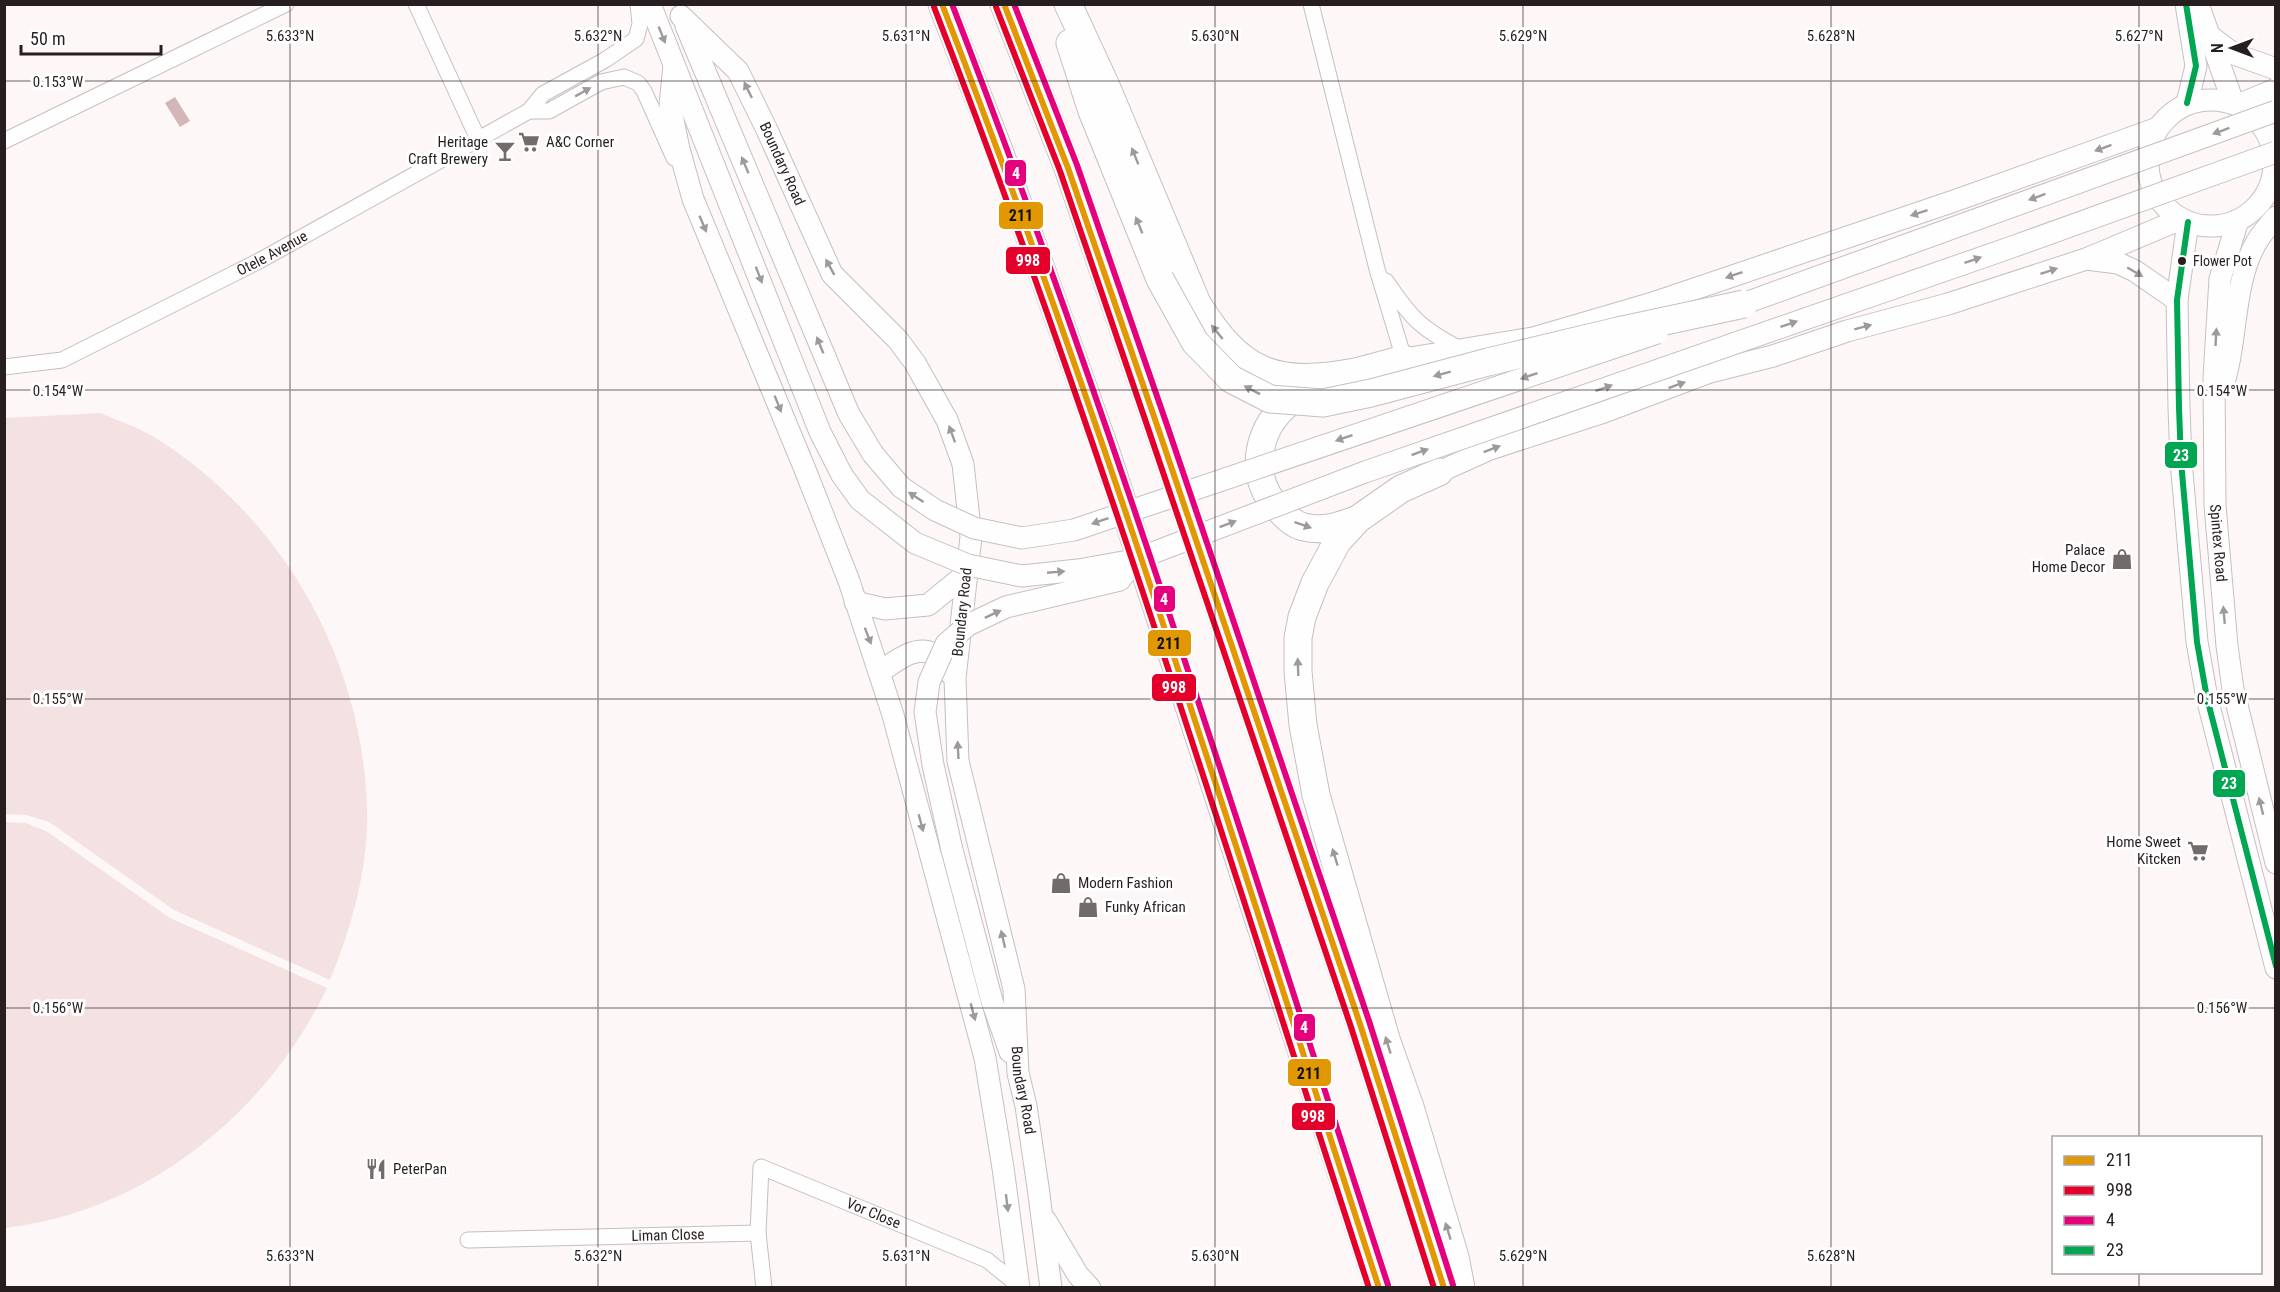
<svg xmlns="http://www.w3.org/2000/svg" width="2280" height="1292" font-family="'Roboto Condensed',sans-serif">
  <rect width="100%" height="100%" fill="#fdf7f7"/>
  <path fill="#f4e2e2" d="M101 413C118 421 138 427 154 437 282 516 363 659 367 808 369 867 352 926 330 980L174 910 49 822 26 815 5 814V418Z
    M5 822 26 823 46 831 170 918 327 988C267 1114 145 1212 5 1228Z"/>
  <path fill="#d4b6b6" d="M175 97 190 121 180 127 165 103Z"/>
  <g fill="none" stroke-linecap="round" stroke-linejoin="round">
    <defs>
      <g id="street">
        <path d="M416 4 478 139"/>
        <path d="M1311 4 1377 269 1404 359"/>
        <path d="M529 111H549L601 82 624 77 638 83 644 91 674 158"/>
        <path d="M4 141 286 4"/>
        <path d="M1386 281C1411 318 1420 328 1460 349"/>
        <path id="s1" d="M4 367 62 360 259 261 529 111 543 94 605 60 636 39 640 24 638 4"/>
        <path id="s2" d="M468 1240 758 1233"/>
        <path id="s3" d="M764 1288 758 1233 761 1167 987 1260 1018 1285"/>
      </g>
      <g id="secondary">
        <path d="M650 4 820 432 842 475"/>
        <path d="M2186 4 2196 66 2187 103"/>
        <path d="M2198 4 2233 102"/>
        <path id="s4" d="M681 16 738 71 767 130 832 274 898 340 915 363 947 420 963 464 971 537 955 678 958 761 1014 989 1018 1073 1026 1106 1038 1187 1051 1288"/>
        <path d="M686 26 849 414 873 454"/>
        <path d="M2211 37 2234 54 2276 69"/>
        <path d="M674 65 670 105 679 149 693 199 804 467 849 581 893 715 985 1058 1003 1168 1019 1288"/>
        <circle cx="2211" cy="163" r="63"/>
        <path d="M2238 105 2276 89"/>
        <path id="s5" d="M2238 220 2220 279 2214 378 2215 505 2227 646 2233 689 2276 863"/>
        <path d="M2188 222 2177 300 2179 408 2181 461 2197 642 2207 698 2276 968"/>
        <path d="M2086 259 2118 263 2135 271 2177 300"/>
        <path d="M1404 359 1533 338 1656 302 1954 201 2158 128"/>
        <path d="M2222 388C2238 343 2232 285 2256 243 2261 234 2269 225 2276 217"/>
        <path d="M1439 472 1490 449 1604 412 1710 372 1773 356 1847 331 1948 304 2086 259 2181 219"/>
        <path d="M855 602 885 609 928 605 966 574"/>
        <path d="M880 672C895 662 915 644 934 654 940 658 946 667 950 673"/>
        <path d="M952 850 992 1001 1010 1052"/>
        <path d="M1046 1221 1078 1275 1090 1288"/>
      </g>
      <path id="highway" d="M942 4 1000 153 1107 455 1379 1288
        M1004 4 1068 168 1159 431 1360 1024 1444 1288
        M1068 4 1106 86 1197 303C1240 373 1274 387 1355 372 1372 368 1388 363 1404 359
        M1070 43 1092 111 1160 279
        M1308 392C1301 396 1291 400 1285 406 1257 431 1249 476 1275 505 1283 514 1293 525 1304 527 1324 532 1340 526 1358 519
        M1439 472 1401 489 1358 519 1337 542 1315 583 1302 617 1298 638V671L1303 725 1316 795 1386 1039 1410 1107 1455 1257 1461 1288"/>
    </defs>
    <use href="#street" stroke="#c7bfbf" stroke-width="17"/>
    <use href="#secondary" stroke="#c7bfbf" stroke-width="23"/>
    <use href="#highway" stroke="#c7bfbf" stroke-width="29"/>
    <use href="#street" stroke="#fffefe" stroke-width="15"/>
    <use href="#secondary" stroke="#fffefe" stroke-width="21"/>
    <use href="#highway" stroke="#fffefe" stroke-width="27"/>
    <defs>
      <path id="secondary-bridge" d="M1729 309 2276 111
        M873 454 901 487 935 510 974 528 1022 538 1074 530 1657 333
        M842 475 860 500 915 543 968 565 1022 576 1078 570 1134 560 1365 472 2012 247 2276 152
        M952 850 933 765 925 712 929 682 946 644 968 625 1006 607 1120 580 1134 560"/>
      <path id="highway-bridge" d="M1160 279 1195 342 1231 379 1270 399 1323 403 1371 393 1488 362 1618 331 1744 304"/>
    </defs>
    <use href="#secondary-bridge" stroke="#c7bfbf" stroke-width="23" stroke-linecap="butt"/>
    <use href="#highway-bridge" stroke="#c7bfbf" stroke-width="29" stroke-linecap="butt"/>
    <use href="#secondary-bridge" stroke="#fffefe" stroke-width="21"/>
    <use href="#highway-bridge" stroke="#fffefe" stroke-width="27"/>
    <defs>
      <path id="bus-1" d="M942 4C1106 426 1239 858 1379 1288
        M1004 4 1068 168 1159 431 1360 1024 1444 1288"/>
      <path id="bus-2" d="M934 7C1097 427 1229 859 1369 1288
        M996 7 1060 171 1150 434 1351 1027 1434 1288"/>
      <path id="bus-3" d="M952 4C1115 425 1248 857 1388 1285
        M1014 4 1077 165 1168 428 1369 1021 1453 1285"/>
      <path id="bus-4" d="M2186 4 2196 66 2187 103
        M2188 222 2177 300 2179 408 2181 461 2197 642 2207 698 2276 966"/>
    </defs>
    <use href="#bus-1" stroke="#fff" stroke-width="10"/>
    <use href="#bus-2" stroke="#fff" stroke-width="10"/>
    <use href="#bus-3" stroke="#fff" stroke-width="10"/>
    <use href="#bus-4" stroke="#fff" stroke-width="10"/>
    <use href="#bus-1" stroke="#e29803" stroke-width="6"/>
    <use href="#bus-2" stroke="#e4002b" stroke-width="6"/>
    <use href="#bus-3" stroke="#e5007d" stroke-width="6"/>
    <use href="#bus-4" stroke="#00a651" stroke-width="6"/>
  </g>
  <defs><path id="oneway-solid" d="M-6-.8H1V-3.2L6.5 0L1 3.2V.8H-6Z" transform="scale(1.5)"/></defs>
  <g fill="#9e9a9a">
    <use href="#oneway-solid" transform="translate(662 35) rotate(68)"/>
    <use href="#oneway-solid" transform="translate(748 90) rotate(-116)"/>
    <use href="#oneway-solid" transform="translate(583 92) rotate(-29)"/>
    <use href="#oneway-solid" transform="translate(2221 131) rotate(160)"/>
    <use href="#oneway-solid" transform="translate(2103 148) rotate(160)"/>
    <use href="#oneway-solid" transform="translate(1135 156) rotate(-112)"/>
    <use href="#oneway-solid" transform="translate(745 165) rotate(-113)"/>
    <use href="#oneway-solid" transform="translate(2037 197) rotate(160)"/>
    <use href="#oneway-solid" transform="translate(1919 213) rotate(162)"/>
    <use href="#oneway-solid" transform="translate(703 224) rotate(67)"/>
    <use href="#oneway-solid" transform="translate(1139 225) rotate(-112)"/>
    <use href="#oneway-solid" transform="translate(1973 260) rotate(-19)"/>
    <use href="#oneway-solid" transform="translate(830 267) rotate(-119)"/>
    <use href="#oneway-solid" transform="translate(2049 271) rotate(-18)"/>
    <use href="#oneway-solid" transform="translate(2135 272) rotate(30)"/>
    <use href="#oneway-solid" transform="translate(759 275) rotate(69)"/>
    <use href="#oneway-solid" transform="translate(1734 275) rotate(161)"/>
    <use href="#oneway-solid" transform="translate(1789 324) rotate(-19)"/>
    <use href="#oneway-solid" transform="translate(1863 327) rotate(-15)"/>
    <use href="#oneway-solid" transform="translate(1217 332) rotate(-129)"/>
    <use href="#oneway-solid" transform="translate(2216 337) rotate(-87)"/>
    <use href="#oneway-solid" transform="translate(820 345) rotate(-112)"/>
    <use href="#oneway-solid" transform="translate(1442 374) rotate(165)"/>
    <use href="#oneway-solid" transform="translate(1529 376) rotate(161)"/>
    <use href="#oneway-solid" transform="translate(1677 385) rotate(-20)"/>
    <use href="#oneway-solid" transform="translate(1604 388) rotate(-19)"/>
    <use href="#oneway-solid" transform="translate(1252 390) rotate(-153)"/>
    <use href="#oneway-solid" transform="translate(778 404) rotate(68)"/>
    <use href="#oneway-solid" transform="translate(952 434) rotate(-110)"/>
    <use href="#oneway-solid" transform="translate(1344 438) rotate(161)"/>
    <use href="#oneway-solid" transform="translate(1492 449) rotate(-21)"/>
    <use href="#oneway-solid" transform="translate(1420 452) rotate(-20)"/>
    <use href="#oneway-solid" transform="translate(916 497) rotate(-147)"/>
    <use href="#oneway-solid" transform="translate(1100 521) rotate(161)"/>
    <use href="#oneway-solid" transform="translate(1228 524) rotate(-21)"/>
    <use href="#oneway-solid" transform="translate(1303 525) rotate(19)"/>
    <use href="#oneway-solid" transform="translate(1056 572) rotate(-5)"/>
    <use href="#oneway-solid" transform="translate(993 614) rotate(-25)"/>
    <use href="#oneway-solid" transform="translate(2224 615) rotate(-95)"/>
    <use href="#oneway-solid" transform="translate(868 636) rotate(69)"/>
    <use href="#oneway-solid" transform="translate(1298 667) rotate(-92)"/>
    <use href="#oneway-solid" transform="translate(958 750) rotate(-93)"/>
    <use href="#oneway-solid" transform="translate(2261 806) rotate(-104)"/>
    <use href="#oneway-solid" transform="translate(921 823) rotate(75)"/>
    <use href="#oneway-solid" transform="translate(1335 857) rotate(-107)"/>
    <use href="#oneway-solid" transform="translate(1003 939) rotate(-103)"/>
    <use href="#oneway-solid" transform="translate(973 1012) rotate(75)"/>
    <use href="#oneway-solid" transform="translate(1388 1045) rotate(-107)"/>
    <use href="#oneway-solid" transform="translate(1007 1203) rotate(83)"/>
    <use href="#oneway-solid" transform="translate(1448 1231) rotate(-107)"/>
  </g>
  <path fill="none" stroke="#271f1f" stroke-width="1.5" stroke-opacity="0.45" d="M290 4V1288M598 4V1288M906 4V1288M1215 4V1288M1523 4V1288M1831 4V1288M2139 4V1138M4 81H2276M4 390H2276M4 699H2276M4 1008H2276M2139 1272V1288"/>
  <defs>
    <symbol id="supermarket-bare" viewBox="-9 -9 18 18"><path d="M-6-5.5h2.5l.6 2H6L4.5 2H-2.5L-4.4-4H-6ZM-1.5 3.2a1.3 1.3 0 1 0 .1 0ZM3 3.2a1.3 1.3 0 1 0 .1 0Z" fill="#726b6b" stroke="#fff" stroke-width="2.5" paint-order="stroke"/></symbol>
    <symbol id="bar-bare" viewBox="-9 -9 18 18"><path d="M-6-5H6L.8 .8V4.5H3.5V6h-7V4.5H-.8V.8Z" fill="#726b6b" stroke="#fff" stroke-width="2.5" paint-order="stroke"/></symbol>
    <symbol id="shop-bare" viewBox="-9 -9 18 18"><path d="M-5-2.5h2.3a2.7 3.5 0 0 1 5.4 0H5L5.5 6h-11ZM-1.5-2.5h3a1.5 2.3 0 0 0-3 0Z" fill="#726b6b" stroke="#fff" stroke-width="2.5" paint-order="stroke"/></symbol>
    <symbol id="restaurant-bare" viewBox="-9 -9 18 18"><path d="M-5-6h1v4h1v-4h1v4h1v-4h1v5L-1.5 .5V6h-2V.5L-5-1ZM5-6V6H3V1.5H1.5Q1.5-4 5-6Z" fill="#726b6b" stroke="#fff" stroke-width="2.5" paint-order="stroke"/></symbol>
  </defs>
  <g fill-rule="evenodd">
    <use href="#supermarket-bare" x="514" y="127" width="30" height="30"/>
    <use href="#bar-bare" x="490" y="136" width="30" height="30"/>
    <use href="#shop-bare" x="2107" y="544" width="30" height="30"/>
    <use href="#supermarket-bare" x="2183" y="836" width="30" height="30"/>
    <use href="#shop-bare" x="1046" y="868" width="30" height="30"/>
    <use href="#shop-bare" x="1073" y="892" width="30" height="30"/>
    <use href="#restaurant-bare" x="361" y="1154" width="30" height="30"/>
  </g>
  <circle fill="#271f1f" stroke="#fff" stroke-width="2" cx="2182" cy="261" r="5"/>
  <g text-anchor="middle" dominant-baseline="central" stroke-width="6" stroke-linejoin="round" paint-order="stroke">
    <g font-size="14" fill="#271f1f" stroke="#fff" text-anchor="start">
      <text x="2193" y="261">Flower Pot</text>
    </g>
    <g font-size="15" fill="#271f1f" stroke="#fff" text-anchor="start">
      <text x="488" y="142" text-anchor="end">Heritage<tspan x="488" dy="17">Craft Brewery</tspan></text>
      <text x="546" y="142">A&amp;C Corner</text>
      <text x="2105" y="550" text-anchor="end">Palace<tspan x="2105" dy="17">Home Decor</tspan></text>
      <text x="2181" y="842" text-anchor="end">Home Sweet<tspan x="2181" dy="17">Kitcken</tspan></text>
      <text x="1078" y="883">Modern Fashion</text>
      <text x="1105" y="907">Funky African</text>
      <text x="393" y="1169">PeterPan</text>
    </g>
    <g font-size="15" fill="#271f1f" stroke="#fff">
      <text stroke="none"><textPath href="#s4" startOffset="182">Boundary Road</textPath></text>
      <text stroke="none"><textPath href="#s1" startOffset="294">Otele Avenue</textPath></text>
      <text stroke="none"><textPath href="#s5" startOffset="326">Spintex Road</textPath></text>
      <text transform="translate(962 612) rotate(-84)">Boundary Road</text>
      <text stroke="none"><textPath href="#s4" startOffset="1172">Boundary Road</textPath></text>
      <text stroke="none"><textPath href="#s3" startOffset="243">Vor Close</textPath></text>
      <text stroke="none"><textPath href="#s2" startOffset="200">Liman Close</textPath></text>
    </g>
  </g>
  <g font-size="15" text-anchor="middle" fill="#271f1f" stroke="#fff" stroke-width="6" stroke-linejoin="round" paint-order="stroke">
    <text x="290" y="41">5.633°N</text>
    <text x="598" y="41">5.632°N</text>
    <text x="906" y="41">5.631°N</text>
    <text x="1215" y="41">5.630°N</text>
    <text x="1523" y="41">5.629°N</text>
    <text x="1831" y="41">5.628°N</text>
    <text x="2139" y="41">5.627°N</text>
    <text x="58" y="87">0.153°W</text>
    <text x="2222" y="396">0.154°W</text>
    <text x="58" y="396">0.154°W</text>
    <text x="2222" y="704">0.155°W</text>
    <text x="58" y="704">0.155°W</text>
    <text x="2222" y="1013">0.156°W</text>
    <text x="58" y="1013">0.156°W</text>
    <text x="290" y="1261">5.633°N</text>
    <text x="598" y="1261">5.632°N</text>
    <text x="906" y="1261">5.631°N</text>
    <text x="1215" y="1261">5.630°N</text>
    <text x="1523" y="1261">5.629°N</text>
    <text x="1831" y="1261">5.628°N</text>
  </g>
  <g stroke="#fff" stroke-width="2">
    <rect x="1004" y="159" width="23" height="28" rx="6" fill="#e5007d"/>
    <rect x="998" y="201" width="46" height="29" rx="6" fill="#e29803"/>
    <rect x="1005" y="246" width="46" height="29" rx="6" fill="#e4002b"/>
    <rect x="2164" y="441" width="34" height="28" rx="6" fill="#00a651"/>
    <rect x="1153" y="585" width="23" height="28" rx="6" fill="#e5007d"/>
    <rect x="1147" y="629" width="45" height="28" rx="6" fill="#e29803"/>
    <rect x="1151" y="673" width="46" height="29" rx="6" fill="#e4002b"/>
    <rect x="2212" y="769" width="34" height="29" rx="6" fill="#00a651"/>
    <rect x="1293" y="1013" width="23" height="29" rx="6" fill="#e5007d"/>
    <rect x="1287" y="1058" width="45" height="29" rx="6" fill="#e29803"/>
    <rect x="1291" y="1102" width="45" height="29" rx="6" fill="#e4002b"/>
  </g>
  <g font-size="16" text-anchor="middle" font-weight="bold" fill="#fff">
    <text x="1016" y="179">4</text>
    <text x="1028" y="266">998</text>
    <text x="2181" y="461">23</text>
    <text x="1164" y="605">4</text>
    <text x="1174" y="693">998</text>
    <text x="2229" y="789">23</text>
    <text x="1304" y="1033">4</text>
    <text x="1313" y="1122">998</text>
  </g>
  <g font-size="16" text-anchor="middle" font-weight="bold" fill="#111">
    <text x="1021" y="221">211</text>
    <text x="1169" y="649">211</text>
    <text x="1309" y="1079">211</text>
  </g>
  <rect width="2280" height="1292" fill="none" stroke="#271f1f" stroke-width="12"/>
  <rect x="2052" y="1136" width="210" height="138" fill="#ffffff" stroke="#a9a5a5" stroke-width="1.5"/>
  <rect x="2064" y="1156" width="30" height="9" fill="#e29803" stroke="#a9a5a5" stroke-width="1.5"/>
  <text x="2106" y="1166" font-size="18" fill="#271f1f">211</text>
  <rect x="2064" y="1186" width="30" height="9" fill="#e4002b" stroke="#a9a5a5" stroke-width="1.5"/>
  <text x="2106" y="1196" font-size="18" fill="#271f1f">998</text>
  <rect x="2064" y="1216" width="30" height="9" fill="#e5007d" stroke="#a9a5a5" stroke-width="1.5"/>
  <text x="2106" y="1226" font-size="18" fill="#271f1f">4</text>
  <rect x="2064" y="1246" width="30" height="9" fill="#00a651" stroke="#a9a5a5" stroke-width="1.5"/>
  <text x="2106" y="1256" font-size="18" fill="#271f1f">23</text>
  <g transform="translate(2232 48) rotate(270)" stroke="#ffffff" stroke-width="4.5" paint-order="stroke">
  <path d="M0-4.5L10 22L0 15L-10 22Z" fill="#271f1f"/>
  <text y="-9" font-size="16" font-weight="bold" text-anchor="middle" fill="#271f1f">N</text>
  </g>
  <path d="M21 45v9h140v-9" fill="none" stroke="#271f1f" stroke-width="3"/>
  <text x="30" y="45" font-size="18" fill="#271f1f" stroke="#ffffff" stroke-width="4.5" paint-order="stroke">50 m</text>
</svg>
